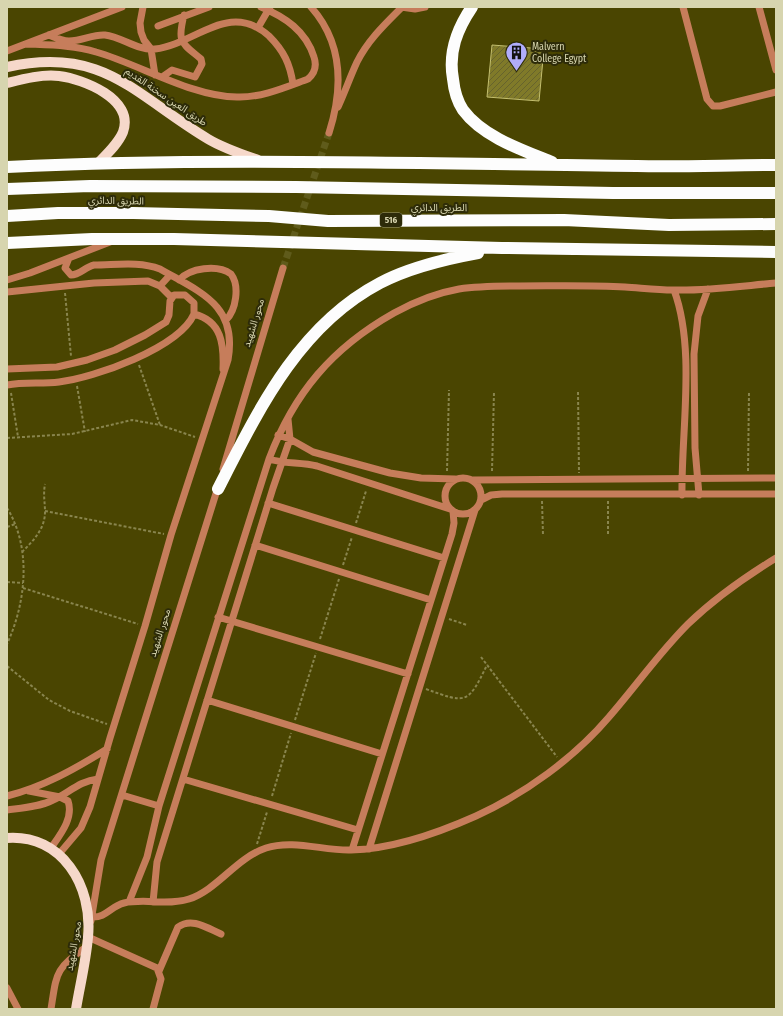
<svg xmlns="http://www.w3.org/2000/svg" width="783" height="1016" font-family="'Fira Sans Condensed','Noto Sans Arabic',sans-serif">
  <defs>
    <pattern id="building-hatch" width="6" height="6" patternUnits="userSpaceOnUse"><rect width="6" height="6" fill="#807a29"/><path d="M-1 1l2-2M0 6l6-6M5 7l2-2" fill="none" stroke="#66632d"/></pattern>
  </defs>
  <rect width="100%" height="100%" fill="#4a4501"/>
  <path fill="url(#building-hatch)" stroke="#c3be6f" d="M492 45 544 49 539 101 487 97Z"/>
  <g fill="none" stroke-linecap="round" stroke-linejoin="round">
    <path stroke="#5f5b1b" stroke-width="7" stroke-dasharray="7 3.5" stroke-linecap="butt" d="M283 268 329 133"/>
    <path stroke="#89854e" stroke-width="2" stroke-dasharray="3 2" stroke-linecap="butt" d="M65 293 71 356
      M139 365 160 425
      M77 386 85 432
      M578 392 579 473
      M11 393 18 437
      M7 438 72 434 132 420 160 425 195 437
      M447 471 449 390
      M492 471 494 392
      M748 471 749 392
      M542 501 543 535
      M608 501V534
      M7 508C32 548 26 603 7 644
      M45 511 164 534
      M356 523 366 491
      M7 527 15 524
      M22 552C33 541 45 529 45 512 45 502 43 495 45 484
      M343 565 352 537
      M7 582 23 583
      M23 588 138 624
      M449 619 467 625
      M320 639 339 579
      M481 657 557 757
      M7 666 49 700 70 711 107 724
      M426 689C467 704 468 704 487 665
      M295 720 316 653
      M272 796 291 733
      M257 844 267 812"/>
    <path stroke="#c67d5b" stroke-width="7" d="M143 7 140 23 141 32 144 40 151 49 155 75
      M311 7C343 43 343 89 329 133
      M401 7 415 9 425 7
      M683 7 707 99 713 106H720L776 92
      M759 7 776 70
      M158 26 209 7
      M259 26 270 7
      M49 35C56 38 62 41 69 41 82 41 93 34 105 35 122 37 138 51 155 49 196 44 229 0 269 36 284 51 290 64 293 84
      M26 44C49 45 74 45 96 52 139 64 192 97 237 97 261 98 286 87 308 79 315 73 317 66 314 57 306 31 285 17 261 7
      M7 51 122 7
      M162 77 172 70 195 77 202 64 201 59C181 42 177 43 184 15
      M338 107C345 92 350 77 357 62 368 40 385 24 402 7
      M7 280 30 273 110 242
      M179 280C190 268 217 264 231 274 240 286 236 310 226 320
      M160 286 170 275
      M674 290C696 349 681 432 682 495
      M7 292 94 283 148 281 160 286 172 298
      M194 314C222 321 224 345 223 369
      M7 369 57 367 87 360 115 350 145 335 166 322 169 315 170 301 174 295H185L194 303V314C179 348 94 378 59 382 42 384 24 382 7 385
      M278 435 290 439 313 452 390 473 421 478 455 479
      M269 459C284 464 301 462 317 466L450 509
      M223 469 283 268
      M445 496a18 18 0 1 1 36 0a18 18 0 1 1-36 0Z
      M472 480 776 478
      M699 495 695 448 694 354 698 316 708 289
      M481 500 491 495 502 494H776
      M268 503 444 558
      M255 545 431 600
      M218 617 408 674
      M207 700 382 754
      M183 779 358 830
      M29 791 60 797 68 801C74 818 60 835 51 848
      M122 795 159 806
      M7 796C43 787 75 769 107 749
      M7 810C22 808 39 807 53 800 69 793 79 781 98 779
      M369 849 475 510
      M352 850 452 534 454 523 453 511
      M59 854 81 828 90 807 110 738 145 626 171 535 228 360C238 305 200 292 160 269 139 261 116 265 94 265 85 267 80 275 71 275L65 268 69 258
      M129 902 147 857 159 806 269 459C294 393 332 348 394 313 414 302 436 293 459 289 479 286 499 286 519 286 555 286 590 285 625 287 641 288 657 290 673 290 707 291 742 286 776 283
      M153 902 157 862 273 488 290 439 288 419
      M92 917C106 918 111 906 124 903 145 898 168 906 189 899 217 890 236 858 266 848 293 839 324 851 351 850 394 849 438 833 476 816 526 793 574 758 609 717 636 686 659 653 688 624 715 598 745 577 776 558
      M91 921 101 860 218 487
      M89 934 88 937 157 968 161 979 153 1009
      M159 971 178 927C192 917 207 928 221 934
      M7 988 18 1009
      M51 1009C57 971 55 970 86 947"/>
    <path stroke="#f6d8ca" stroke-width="10" d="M7 67C104 46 133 94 208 139 223 148 241 154 258 160
      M7 83C23 79 42 74 59 76 83 79 135 99 123 132 118 144 107 154 98 163
      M7 838C62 834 93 886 88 937 86 961 80 985 76 1009"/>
    <path stroke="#fdfdfd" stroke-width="12" d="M472 7C457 29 448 52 453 79 454 89 457 101 463 110 483 137 522 150 552 162
      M7 167C217 157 427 164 637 166 683 167 730 165 776 165
      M7 189 90 186 296 187 613 193H776
      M7 216 58 213H133L269 216 328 221 564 220 669 225 776 224
      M7 243 92 239H174L502 248 776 252
      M218 489C258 411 298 326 380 283 410 267 445 259 478 253"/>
  </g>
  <defs>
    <symbol id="building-pin" viewBox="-11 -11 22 30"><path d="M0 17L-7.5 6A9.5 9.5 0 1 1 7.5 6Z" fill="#b1adfa" stroke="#2d2b09"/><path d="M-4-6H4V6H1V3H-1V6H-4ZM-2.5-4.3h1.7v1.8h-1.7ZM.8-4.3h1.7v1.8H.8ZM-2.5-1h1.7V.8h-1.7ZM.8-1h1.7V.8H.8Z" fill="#111"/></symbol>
  </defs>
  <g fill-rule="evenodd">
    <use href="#building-pin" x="504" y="40" width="25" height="34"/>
  </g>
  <g text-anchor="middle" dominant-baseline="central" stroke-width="4" stroke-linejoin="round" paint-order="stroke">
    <rect fill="#2d2b09" stroke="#a4a27d" stroke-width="1" x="380" y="213" width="22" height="14" rx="3"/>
    <g font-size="9" font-weight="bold" fill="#d7d5af">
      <text x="391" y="220">516</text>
    </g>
    <g font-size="10" fill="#d7d5af" stroke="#2d2b09" text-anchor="start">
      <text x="532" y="47">Malvern<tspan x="532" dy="12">College Egypt</tspan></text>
    </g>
    <g font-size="10" fill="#d7d5af" stroke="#2d2b09">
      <text transform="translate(166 97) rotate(34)">طريق العين سخنة القديم</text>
      <text transform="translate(116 201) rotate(1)">الطريق الدائري</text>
      <text x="439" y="208">الطريق الدائري</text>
      <text transform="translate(254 323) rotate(-73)">محور الشهيد</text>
      <text transform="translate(160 633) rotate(-72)">محور الشهيد</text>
      <text transform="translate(74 946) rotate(-80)">محور الشهيد</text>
    </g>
  </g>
  <rect width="783" height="1016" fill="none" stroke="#d7d5af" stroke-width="16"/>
</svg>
